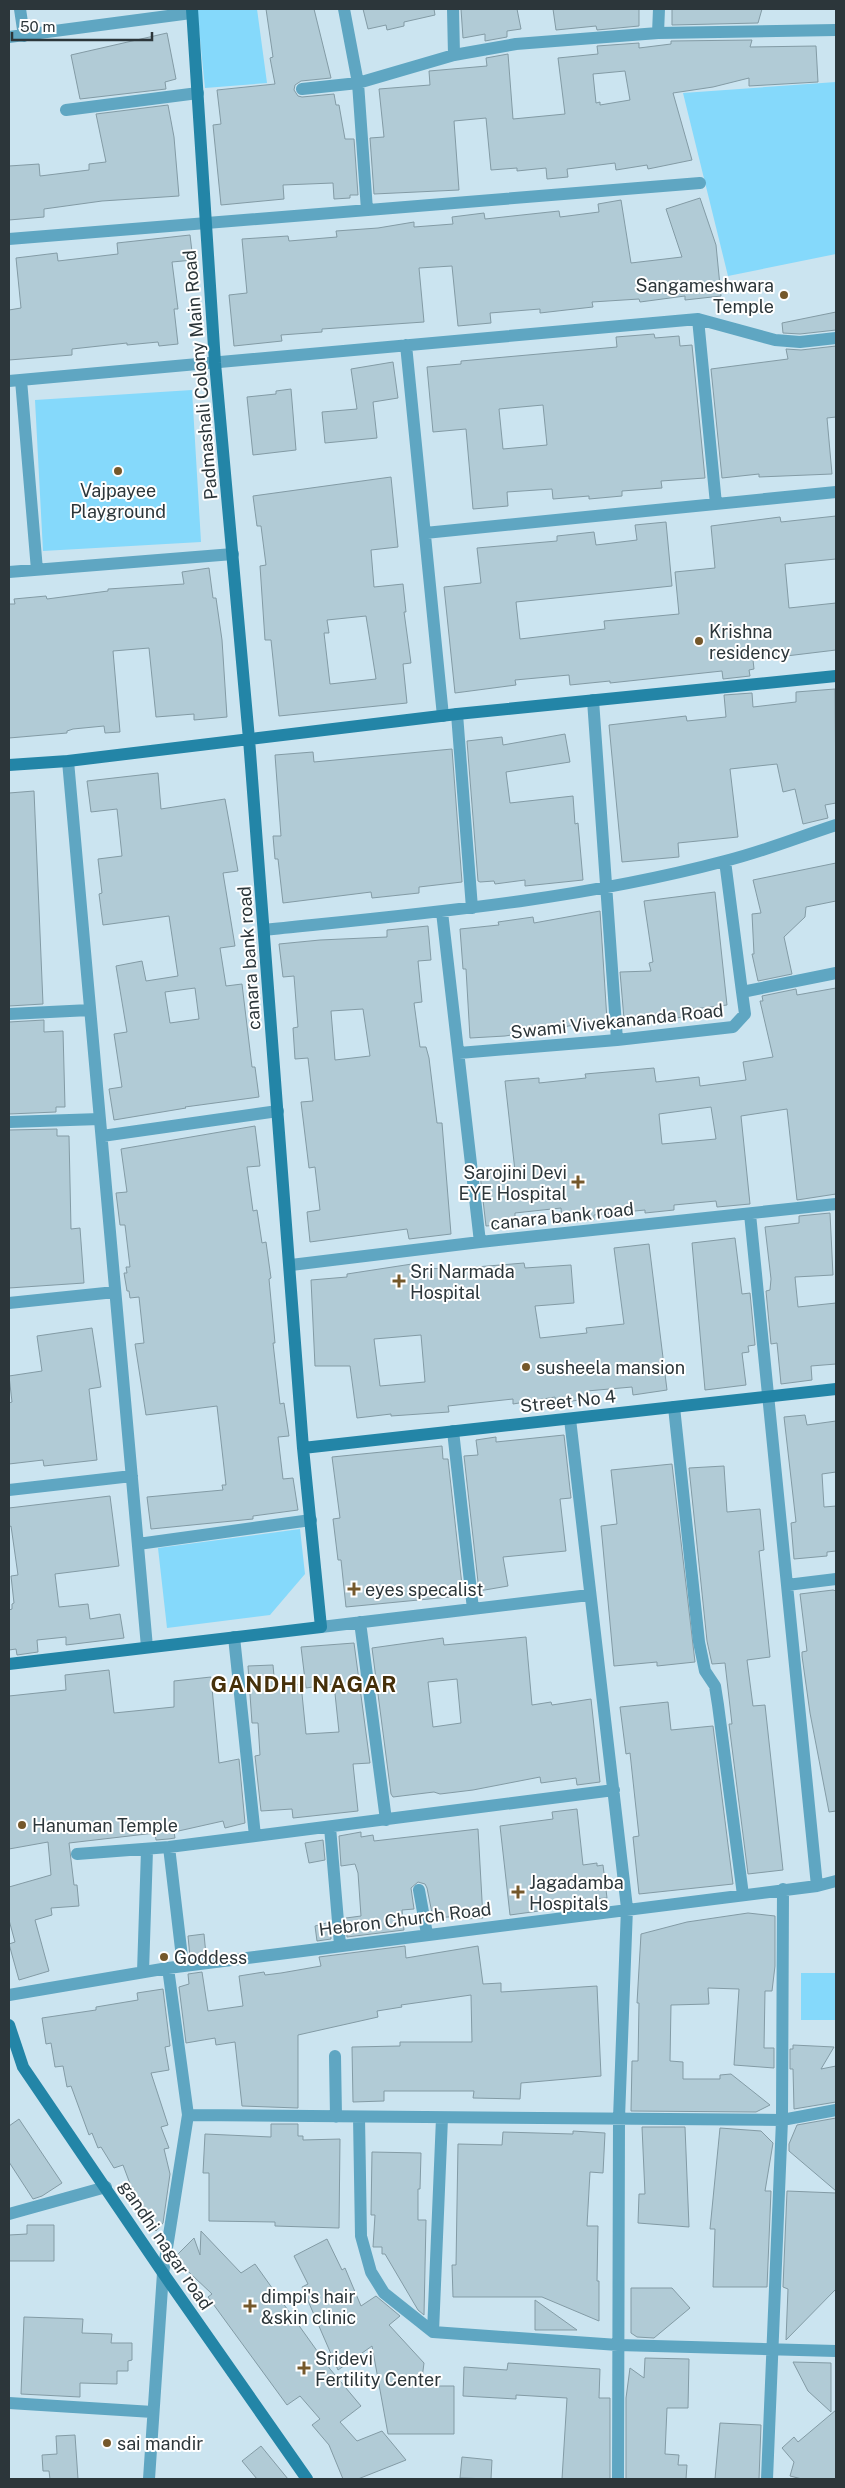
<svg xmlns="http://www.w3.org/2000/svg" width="845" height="2488" font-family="'Public Sans',sans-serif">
  <rect width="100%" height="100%" fill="#cbe4f0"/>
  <path fill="#85d9fb" d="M197 9H257L267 83 205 88Z
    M836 82V254L728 276 683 93Z
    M192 390 201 542 43 551 35 400Z
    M300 1529 305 1574 270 1615 167 1628 158 1548Z
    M801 1973H836V2020H801Z"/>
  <path fill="#b1cbd6" stroke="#839ba5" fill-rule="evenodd" d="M266 9H314L331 78 301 81 295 85 294 90 298 96 302 97 334 94 336 105H339L345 139H354L358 195H350V198L334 199 333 183 283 185 284 199 221 205 213 125 221 124 217 90 275 84 270 58 273 57Z
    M363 9H434L435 15 404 22V26L387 30 386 25 368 29Z
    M461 9H517L521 29 507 31V37L485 41V34L463 38Z
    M553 9H639V26L597 30 596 26 556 30Z
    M672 9H762L758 23 672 25Z
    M167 33 176 79 165 82 166 89 80 99 71 55Z
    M752 40 750 47 816 46 818 82 749 86V78L713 87 673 93 692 160 648 169 647 165 616 170 615 163 567 169 568 177 547 179 546 168 517 171V168L491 170 486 118 454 121 459 190 374 194 370 138 384 137 379 89 430 85 429 71 487 66 486 58 508 54 513 119 565 114 558 58 598 54 597 46 639 43V48L671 44V41ZM625 71 630 100 600 105V102L596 103 593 74Z
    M168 105 174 137 179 196 102 201 44 209V217L9 220V166L39 164 40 176 89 170V164L106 162 96 114Z
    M700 198 716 245 721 296 685 300V296L640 302 639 299 592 302 593 307 566 310 540 313V309L490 313 491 323 458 326 452 266 419 268 424 322 322 329V332L281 335 282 341 234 346 229 295 247 293 242 239 288 236 289 241 337 237 336 231 378 228 414 222V227L453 224 452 217 484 213 485 219 559 211 560 217 599 212 598 204 621 200 631 263 682 257 666 209Z
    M190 235 193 260 172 262 178 309H174L178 344 159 346 158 342 127 345V343L72 349V355L9 360V310L21 308 16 258 57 253 58 261 118 254 117 243Z
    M836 312V330L800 334 783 333 782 323Z
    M654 334 655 338 679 336 680 346 692 345 705 478 661 481 662 488 622 491V496L589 499V496L553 499 552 489 507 492 508 506 473 509 466 429 433 432 427 367 461 364V361L617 347 616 337ZM543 405 547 445 503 449 499 409Z
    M836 346V417L827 418 832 474 759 477V474L722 478 711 369 788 359 786 349 801 350Z
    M393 362 398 398 373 402 377 438 325 443 322 412 357 409 351 369Z
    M291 389 296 450 253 455 247 397 276 394V391Z
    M391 477 398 547 371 550 374 587 403 584 406 612H404L411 663 403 664 407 703 279 716 271 640H265L260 566 266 565 261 526H257L253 496ZM366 616 376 679 330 684 324 633H329L327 620Z
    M836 516V559L785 564 789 608 836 603V650L753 660 754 669 749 670 750 676 723 679 722 671 610 683V681L570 685 569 675 515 680 516 685 455 693 444 587 481 583 477 548 557 541V536L594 532 596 545 637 540 635 525 666 522 672 586 516 602 520 639 605 629 604 621 679 614 675 572 715 568 711 526 780 517 781 522Z
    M209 568 213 598H216L222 640 227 717 194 720V714L156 717 149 648 113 651 120 732 105 733 104 726 73 729 67 731V733L9 738V604H15L14 599 46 596 47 599 108 591V589L184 584 182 572Z
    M835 689 836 803 825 805 828 818 803 824 795 789 783 792 777 764 730 769 738 837 678 843 679 857 622 862 609 725 686 716 687 721 726 717 724 695 752 693 753 707 796 702V692Z
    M565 734 570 762 506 772 510 803 573 796 575 824 578 823 583 880 525 886V880L495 884 494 881 480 882 478 881 467 741 502 737 503 745Z
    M452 749 462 882 419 887V893L372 898 371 892 283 903 278 859H275L273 836H281L275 755 313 752 314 762Z
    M158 773 161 809 225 799 238 871 223 873 235 946 220 948 226 986 242 984 252 1067H255L259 1097 185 1107 186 1108 114 1120 109 1089 122 1087 114 1034 127 1032 116 966 142 961 146 981 178 976 169 916 103 925 99 894 102 893 98 859 122 856 117 809 91 812 87 781ZM195 988 199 1019 170 1023 165 992Z
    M34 791 43 1004 9 1006V793Z
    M836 863V901L806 907 805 917 784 937 792 974 758 981 752 954H754L752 914 761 913 753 880Z
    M715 892 727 1005 693 1009 694 1015 659 1021 658 1017 624 1019 620 972 651 971 649 963 653 962 644 901Z
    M600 911 607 1020 505 1036 470 1038 466 969H463L460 929 499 925 498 922 533 917 534 923Z
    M428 926 431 960 418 961 422 1002 414 1003 420 1047H426L429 1058 437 1123H442L451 1234 409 1239 407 1229 310 1242 307 1212 320 1210 315 1167 309 1168 301 1102 313 1101 308 1058 295 1059 293 1028 298 1027 294 976 283 977 279 944 320 940 387 937V930ZM363 1009 370 1056 335 1060 331 1011Z
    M836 988V1194L797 1200 787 1109 741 1116 750 1204 717 1207 716 1201 674 1205V1210L645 1213V1210L594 1215V1220L562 1223 561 1208 515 1213V1224L486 1226 480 1174 515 1171 505 1081 539 1078V1083L586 1078 585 1074 654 1068 656 1082 699 1077 700 1086 746 1080 743 1062 773 1057 760 1001H763L762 996 796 989 797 995ZM711 1107 716 1139 662 1144 659 1114Z
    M44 1020V1032L63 1031 65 1107H56V1112L9 1114V1022Z
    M255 1126 260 1166 247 1167 253 1211 257 1210 262 1243 266 1242 271 1278 269 1279 275 1343H273L280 1404 284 1403 289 1436 278 1437 283 1479 293 1478 298 1510 253 1516V1519L151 1529 147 1497 223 1490 222 1485H226L217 1406 146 1415 135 1344 144 1343 139 1297 130 1298 129 1291H127L124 1273H127L126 1267H130L125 1225H120L116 1193 127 1192 121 1149Z
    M57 1129V1136H69L71 1229 80 1228 84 1283 9 1288V1130Z
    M830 1213 833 1275 795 1277 798 1307 836 1303V1364L811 1366 812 1380 781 1384 777 1343 771 1344 766 1291 770 1290 771 1279 765 1227 799 1223V1216Z
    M735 1238 742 1294 750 1293 755 1345 748 1346 749 1352 742 1353 746 1385 705 1390 692 1243Z
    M649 1244 667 1390 633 1395 632 1387 587 1391 588 1399 556 1403 555 1397 513 1404V1399L448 1406 449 1412 391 1416V1414L357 1418 350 1366H315L311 1280 347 1277V1274L412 1264V1269L464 1268 524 1263 525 1268 571 1265 574 1303 535 1306 540 1338 587 1333 586 1328 624 1324 614 1248ZM421 1335 425 1382 380 1386 374 1339Z
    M92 1328 101 1387 89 1389 97 1460 44 1466 43 1460 9 1464V1403L12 1402 9 1376 42 1371 37 1336Z
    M805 1415 807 1425 836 1421V1472L822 1474 824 1507 836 1506V1551L827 1552V1556L794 1559 791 1523 796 1522 784 1417Z
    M564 1435 571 1498 560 1499 566 1551 503 1557 508 1586 479 1591 464 1456 478 1455 476 1440 496 1437V1442Z
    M442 1446 443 1459H448L463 1594 460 1596 346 1607 341 1560H338L333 1519 340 1518 332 1457Z
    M672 1464 695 1662 657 1666V1662L614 1666 601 1526 617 1524 611 1470Z
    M724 1466 727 1512 760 1509 764 1550 759 1551 770 1657 747 1660 753 1706 765 1705 783 1870 748 1874 729 1724H732L725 1663 712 1664 707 1641 689 1468Z
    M110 1496 119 1566 55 1574 59 1607 88 1604 90 1619 120 1614 124 1638 66 1645V1637L37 1640 38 1652 17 1655 16 1649 9 1650V1610L12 1609V1604L14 1603 11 1576 18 1575 11 1526 9 1527V1508Z
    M833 1590 836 1591V1811L829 1812 810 1713 802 1656V1652L807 1651 800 1594Z
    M526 1637 532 1705 551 1702 552 1705 591 1699 600 1782 577 1785 576 1778 541 1783 540 1777 473 1790 440 1794 434 1792 393 1797 391 1794 372 1648 443 1638 444 1645ZM457 1679 461 1723 433 1727 428 1682Z
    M354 1643 370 1763 353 1764 358 1811 293 1818 292 1809 261 1811 255 1756 260 1755 258 1723H252L248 1666 273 1665 275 1687 301 1684 306 1734 339 1732 334 1684 306 1688 301 1647Z
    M109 1670 114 1713 174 1707V1681L211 1677 219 1763 239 1759 245 1823 225 1828 223 1821 174 1832 175 1838 168 1839 156 1840 155 1833 69 1843 74 1885H77L79 1906 51 1908 52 1915 35 1920 49 1971 19 1980 9 1944 15 1942 9 1920V1887L51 1875 48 1842 9 1849V1696L66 1690 65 1675Z
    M668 1702 671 1730 713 1726 733 1884 639 1894 633 1837 639 1836 630 1753 626 1754 620 1707Z
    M577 1809 583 1865 597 1863V1866L603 1865 607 1898 593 1899 597 1903 510 1915 500 1826 553 1819 552 1812Z
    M478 1829 483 1918 463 1919V1916L433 1918 427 1888 425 1884 418 1882 411 1888 414 1909 402 1910 404 1930 347 1937 346 1918 361 1916 358 1873 355 1864 341 1866 339 1836 361 1832V1837L373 1835 374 1841Z
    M323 1840 325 1860 309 1863 305 1843Z
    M748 1913 775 1916V1966L772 1991H765L764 2048H774V2068L734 2065 739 1989 708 1988 709 2004 671 2005 670 2061 683 2062V2079H720V2075L731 2074 770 2105 756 2112 631 2111 632 2061H638L639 2003H637L641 1934 687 1922Z
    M330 1922 331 1939 317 1941 315 1926Z
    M204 1934 206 1955 190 1957 188 1936Z
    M405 1946 406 1958 478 1946 483 1984 501 1983V1992L597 1986 601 2076 521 2083 520 2099 473 2098 474 2091H384V2101L353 2102 352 2047 400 2046V2042H472L471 1995 401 2005 402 2007 377 2011 378 2017 298 2035V2108L242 2106 235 2042 216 2045 215 2038 186 2043 179 1987 189 1984 188 1974 202 1972 208 2011 243 2006 239 1976 264 1972 265 1975 281 1973 321 1966 319 1957Z
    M163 1989 170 2046 165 2047 169 2070 151 2073 168 2125 161 2127 169 2148 164 2149 170 2174 163 2223 156 2231 141 2213 123 2165 114 2168 101 2147 98 2148 92 2133 89 2135 71 2086 67 2087 63 2066 55 2067 51 2043 46 2044 42 2018 96 2010V2007L138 2000 137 1993Z
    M793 2045 834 2047 821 2069 836 2066V2102L794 2109 793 2069H790V2049H793Z
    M836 2118V2191L789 2151V2144L797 2125Z
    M19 2119 62 2183 42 2196 33 2199 9 2162V2126Z
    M271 2124H298V2136H303V2140L340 2139 339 2228 275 2226V2222L209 2221V2173H203L205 2134 271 2137Z
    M642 2127H685L689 2227 638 2223 639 2194H645Z
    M720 2128 761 2131 773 2143 765 2191H771L767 2287H713L715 2229H710Z
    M573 2131 605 2133 603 2173 590 2172 587 2226H598L597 2281H599V2321L542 2297H453L452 2265H456L458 2144 502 2145 503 2132 573 2134Z
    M372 2152 421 2153 420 2189H418V2220H426L424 2315 418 2310 385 2254H382V2247H373L375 2215H371Z
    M787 2191 836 2193V2289L786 2340 788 2289 783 2287Z
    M27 2225H54V2261H9V2235L27 2234Z
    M201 2231 241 2273 255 2264 330 2369 361 2406 340 2422 357 2441 382 2431 406 2460 358 2479H343L329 2445 312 2425 320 2419 300 2396 287 2405 208 2297 212 2294 174 2258 194 2238 200 2255Z
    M327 2239 342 2270 345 2268 361 2306 376 2296 400 2316 389 2325 424 2363 421 2386H454V2434H388L372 2346 338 2370 302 2287 308 2284 294 2256Z
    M631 2288H672L690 2308 654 2338 637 2337 631 2333Z
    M535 2300 577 2330H535Z
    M24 2317 83 2319 82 2333 112 2334 111 2343H132V2360L128 2361V2371H117V2384L80 2383V2397L21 2394Z
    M645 2358 689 2359 688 2408H667L665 2454 679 2455 678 2465H687L686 2479H626V2398L630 2368 644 2378Z
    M793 2362 831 2363V2412L808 2391Z
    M508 2363 600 2369 599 2398H610V2479H562L567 2398 516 2395V2399L463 2396 464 2367 507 2370Z
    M836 2410V2479H802L790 2476 794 2462 782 2448 794 2437 798 2442Z
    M720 2423 761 2425 759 2479H715Z
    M75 2435 78 2479H50L49 2471H43L42 2455 57 2454 56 2436Z
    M261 2446 288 2479H257L242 2461Z
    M462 2457 492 2460 491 2479 460 2478Z"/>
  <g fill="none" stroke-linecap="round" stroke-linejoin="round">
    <path stroke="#5fa6c2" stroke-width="12" d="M20 9 24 36
      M344 9 358 83 367 210
      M453 9 454 55
      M658 33 659 9
      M9 37 191 13
      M302 89 358 83 454 55 516 44 658 33 836 30
      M66 110 198 93
      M9 239 700 183
      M698 319 775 340 800 342 836 338
      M406 345 443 716
      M21 380 37 570
      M9 381 698 319 716 504
      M425 533 836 492
      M9 572 233 554
      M593 700 617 1040
      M457 714 472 908
      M68 761 147 1647
      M725 861 742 992
      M442 912 480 1242
      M264 930C418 914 574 901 725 861 762 852 799 837 836 825
      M9 1014 90 1010
      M459 1053 617 1040 733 1027 745 1014 742 992 836 973
      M9 1122 100 1119
      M102 1136 278 1111
      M750 1214 817 1886
      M291 1265 480 1242 836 1204
      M9 1303 115 1292
      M674 1407 699 1642 705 1671 715 1686 718 1705 743 1895
      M570 1419 627 1908 619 2118 618 2479
      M453 1431 473 1609
      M9 1490 132 1476
      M138 1544 311 1520
      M787 1585 836 1579
      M360 1622 386 1820
      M321 1627 589 1595
      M234 1637 255 1836
      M330 1827 340 1945
      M169 1847 183 1966
      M77 1854 169 1847 614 1790
      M419 1890 427 1934
      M143 1972 147 1850
      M9 1995 168 1968 817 1886 836 1881
      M335 2056 336 2117
      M188 2115 782 2120 836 2110
      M359 2117 361 2236 371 2272 384 2293 433 2332 618 2345 836 2351
      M9 2214 106 2187
      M433 2332 442 2118
      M9 2403 153 2412
      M149 2479 163 2273 188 2115 168 1968
      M767 2479 782 2120 783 1889"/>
    <path stroke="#2385a7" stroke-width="12" d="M9 765 68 761 457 714 836 676
      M303 1448 836 1389
      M9 1664 321 1627 303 1448 249 739 215 363 192 9
      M9 2025 23 2067 163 2273 307 2479"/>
  </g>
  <g fill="#75582b" stroke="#fff" stroke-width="2">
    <circle cx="784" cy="295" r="5"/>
    <circle cx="118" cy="471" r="5"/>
    <circle cx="699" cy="641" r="5"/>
    <path d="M575.5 1174.5h5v5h5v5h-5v5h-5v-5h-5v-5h5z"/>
    <path d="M396.5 1273.5h5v5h5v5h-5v5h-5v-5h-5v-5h5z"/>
    <circle cx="526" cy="1367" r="5"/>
    <path d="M351.5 1581.5h5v5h5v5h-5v5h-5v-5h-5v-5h5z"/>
    <circle cx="22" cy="1825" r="5"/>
    <path d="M515.5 1884.5h5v5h5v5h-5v5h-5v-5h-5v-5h5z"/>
    <circle cx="164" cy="1957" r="5"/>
    <path d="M247.5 2298.5h5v5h5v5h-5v5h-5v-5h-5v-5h5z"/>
    <path d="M301.5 2360.5h5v5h5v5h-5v5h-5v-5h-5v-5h5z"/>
    <circle cx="107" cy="2443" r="5"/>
  </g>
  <g text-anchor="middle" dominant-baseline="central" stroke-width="4" stroke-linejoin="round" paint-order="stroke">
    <g font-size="18" fill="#2c363a" stroke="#fff" text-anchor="start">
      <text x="774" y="285" text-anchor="end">Sangameshwara<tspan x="774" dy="21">Temple</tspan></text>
      <text x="118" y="490" text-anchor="middle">Vajpayee<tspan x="118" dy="21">Playground</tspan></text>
      <text x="709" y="631">Krishna<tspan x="709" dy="21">residency</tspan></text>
      <text x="567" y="1172" text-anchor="end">Sarojini Devi<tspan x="567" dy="21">EYE Hospital</tspan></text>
      <text x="410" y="1271">Sri Narmada<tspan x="410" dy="21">Hospital</tspan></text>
      <text x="536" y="1367">susheela mansion</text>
      <text x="365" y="1589">eyes specalist</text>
      <text x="32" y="1825">Hanuman Temple</text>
      <text x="529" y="1882">Jagadamba<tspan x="529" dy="21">Hospitals</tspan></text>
      <text x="174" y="1957">Goddess</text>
      <text x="261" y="2296">dimpi's hair<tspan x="261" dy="21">&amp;skin clinic</tspan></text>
      <text x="315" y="2358">Sridevi<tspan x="315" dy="21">Fertility Center</tspan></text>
      <text x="117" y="2443">sai mandir</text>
    </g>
    <g font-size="18" fill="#2c363a" stroke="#fff">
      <text transform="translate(200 375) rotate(-95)">Padmashali Colony Main Road</text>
      <text transform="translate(249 958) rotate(-94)">canara bank road</text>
      <text transform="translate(617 1021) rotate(-6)">Swami Vivekananda Road</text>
      <text transform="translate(562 1216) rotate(-6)">canara bank road</text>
      <text transform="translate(568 1401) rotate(-6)">Street No 4</text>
      <text transform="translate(405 1919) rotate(-7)">Hebron Church Road</text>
      <text transform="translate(166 2245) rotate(56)">gandhi nagar road</text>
    </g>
    <g font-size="22" font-weight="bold" letter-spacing="1" fill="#46300a" stroke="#fff">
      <text x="304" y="1684">GANDHI NAGAR</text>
    </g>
  </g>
  <rect width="845" height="2488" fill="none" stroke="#2c363a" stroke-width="20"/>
  <path d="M12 32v8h140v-8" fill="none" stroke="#2c363a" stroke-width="2.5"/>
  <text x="20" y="32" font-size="15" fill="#2c363a" stroke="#ffffff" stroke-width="4" paint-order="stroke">50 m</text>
</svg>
